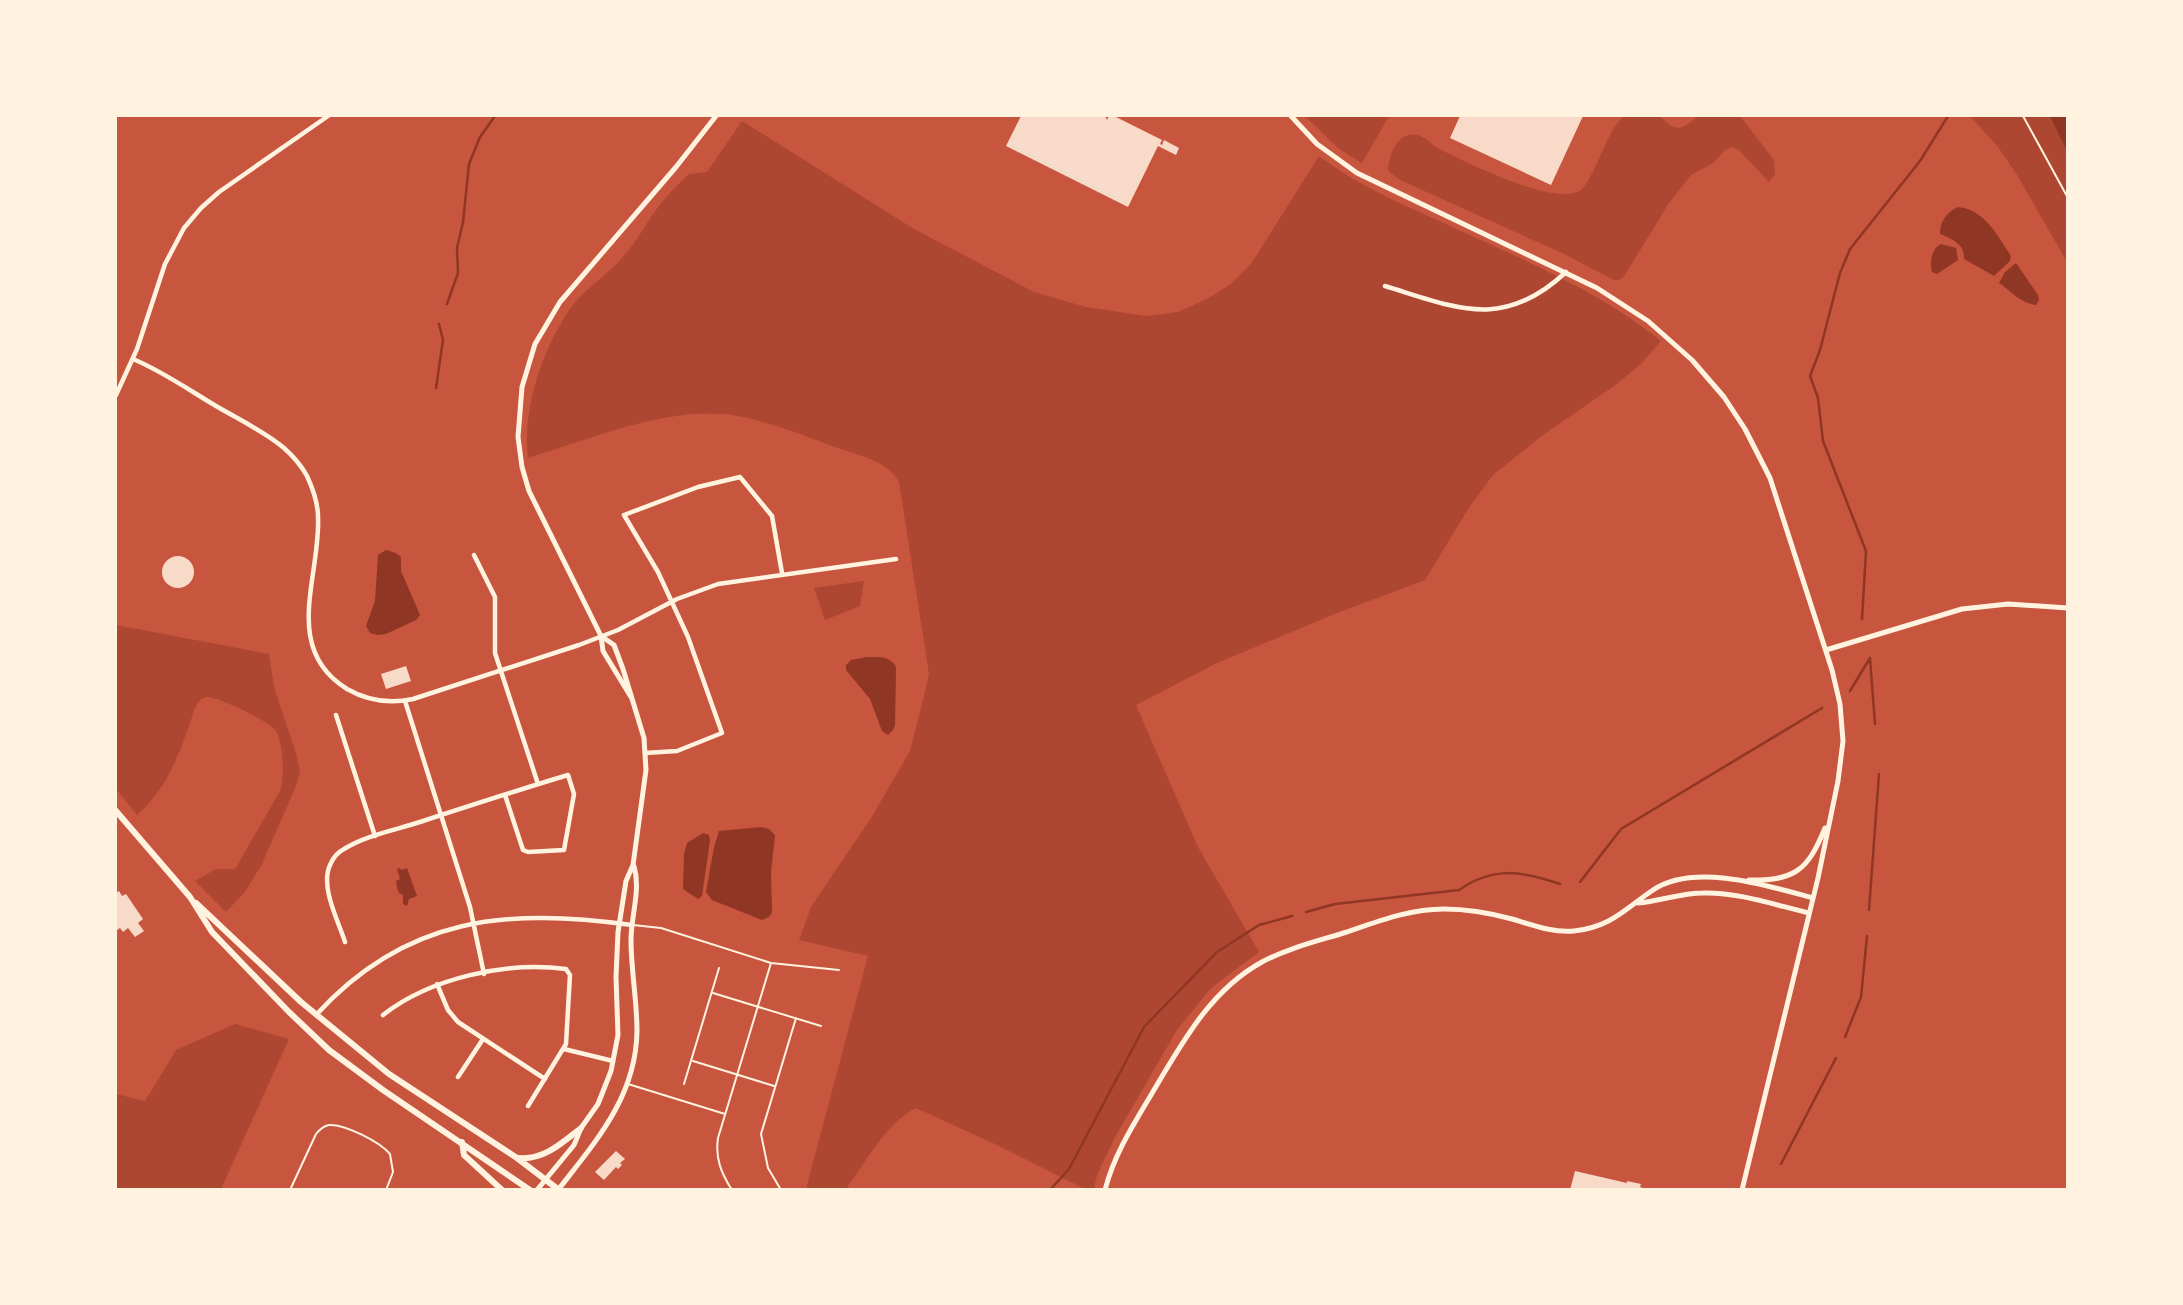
<svg xmlns="http://www.w3.org/2000/svg" width="2183" height="1305" font-family="'Sofia Sans Condensed',sans-serif">
  <rect width="100%" height="100%" fill="#c8553d"/>
  <path fill="#ae4732" d="M1305 116H1389L1362 163 1339 149Z
    M1623 116H1660C1676 133 1682 130 1698 116H1740L1774 160 1775 174 1769 182 1739 150 1732 147 1725 150 1713 163 1691 175 1669 203 1623 278 1616 281 1562 253 1400 180 1388 171C1390 141 1410 120 1435 147 1462 160 1555 208 1581 190 1589 185 1605 144 1611 133 1614 127 1619 121 1623 116Z
    M1970 116H2067V262L2017 175 1998 147Z
    M742 121 914 229 1034 292 1086 307 1146 316 1178 312 1207 299 1231 284 1251 264 1319 156C1352 181 1388 198 1426 215 1506 253 1592 285 1661 341L1641 364 1614 386 1543 435 1493 475 1470 506 1425 580 1337 613 1217 663 1136 705 1198 847 1259 952 1211 988 1177 1030 1115 1137 1097 1175 1094 1189H1085L997 1145 916 1108C885 1124 866 1162 846 1189H806L868 956 799 940 811 907 871 818 910 751 924 696 929 674 899 482C888 460 856 455 835 447 803 435 771 422 737 416 672 404 591 439 528 458 522 408 543 347 572 306 586 288 607 275 622 258 638 241 648 219 663 201 671 191 680 183 689 174L707 172Z
    M864 581 860 606 825 620 814 588Z
    M116 625 269 654 274 687 296 753 300 771 296 786 261 866 244 893 226 912 195 881 216 869H235L280 791C285 777 283 743 276 731 269 721 219 697 207 697 200 698 198 703 195 708 181 749 170 786 137 815L116 789Z
    M235 1024 289 1039 221 1189H116V1094L145 1101 176 1050Z"/>
  <path fill="#8f3625" d="M2050 116H2065L2067 119V151Z
    M1958 207C1985 210 1997 235 2011 256L2010 261 1994 276 1964 259C1965 244 1952 239 1940 234 1940 221 1947 212 1958 207Z
    M1941 244 1956 248 1958 260 1937 274 1932 272C1929 263 1932 248 1941 244Z
    M2016 263 2038 295 2039 300 2036 305C2020 303 2011 291 1999 283L2005 272Z
    M386 550 396 553 401 557V571L420 615 416 620 386 634 378 635 370 633 366 626 375 601 378 555Z
    M867 657C878 657 890 655 896 667L895 725 893 730 888 735 882 731 870 699 846 670V665L851 660Z
    M761 827 769 829 775 835 771 872 772 912 769 917 762 920 712 900 706 892 714 847 719 831Z
    M703 833 709 835 710 840 702 896 698 899 683 889 684 854 687 843Z
    M400 868 401 870 407 868 417 896 409 899 407 906 403 904V895C397 894 397 885 396 881L400 879 397 869Z"/>
  <g fill="none" stroke-linecap="round" stroke-linejoin="round">
    <path stroke="#8f3625" stroke-width="2.5" d="M447 304 458 273 457 248 463 222 469 164 480 137 495 116
      M436 388 443 340 439 324
      M1862 619 1866 551 1823 441 1818 398 1810 376 1820 350 1840 273 1850 249 1920 161 1948 116
      M1870 658 1875 724
      M1850 691 1870 658
      M1580 882 1621 829 1822 708
      M1869 910 1879 774
      M1306 912 1335 904 1459 890C1493 866 1523 871 1560 884
      M1845 1037 1861 997 1867 936
      M1781 1164 1836 1058
      M1050 1190 1069 1169 1144 1027 1217 952 1259 925 1292 916"/>
  </g>
  <path fill="#f7dbc8" d="M1021 116H1105L1107 120 1109 116H1114L1162 140 1160 144 1162 145 1164 140 1179 148 1176 155 1158 146 1128 207 1006 146Z
    M1460 116H1583L1551 185 1450 138Z
    M162 572a16 16 0 1 1 32 0a16 16 0 1 1-32 0Z
    M406 666 411 681 386 689 381 674Z
    M119 891 122 896 126 894 143 919 138 923 144 931 135 937 128 928 123 932 120 928 116 931V893Z
    M616 1151 625 1159 620 1163 622 1165 618 1169 616 1167 604 1180 595 1172Z
    M1575 1171 1627 1183V1181L1641 1184 1640 1187 1648 1190H1570Z"/>
  <g fill="none" stroke-linecap="round" stroke-linejoin="round">
    <path stroke="#fff3e0" stroke-width="2" d="M2023 116 2068 198"/>
    <path stroke="#fff3e0" stroke-width="2" d="M633 925 661 928 771 963 839 970
      M713 993 821 1026
      M693 1061 774 1086
      M628 1084 725 1114
      M684 1084 719 968
      M290 1190 316 1134C320 1129 323 1126 329 1125 345 1124 380 1142 390 1154L393 1172 386 1190
      M732 1190C721 1173 715 1158 718 1138L771 963
      M781 1190 768 1168 761 1134 796 1018"/>
    <path stroke="#fff3e0" stroke-width="4.5" d="M1385 286C1457 308 1503 331 1566 272
      M133 359C162 371 189 390 216 406 238 419 264 431 284 448 293 456 301 465 307 476 313 489 318 503 318 517 321 576 281 648 347 689 368 701 390 704 413 699L579 645 618 630 677 599 718 584 896 559
      M116 395 137 349 165 264 184 228 201 208 219 192 328 116
      M474 555 495 597V653L538 784
      M405 701 470 907 484 974
      M336 715 375 836
      M645 753 677 751 722 733 688 637 658 572 624 515 698 487 740 477 772 516 782 573
      M345 942C338 920 320 887 330 865 333 858 338 852 344 849 366 835 396 830 420 822 469 806 518 790 568 775L574 794 564 850 528 852 523 850 505 795
      M437 984 448 1010 458 1022 545 1079
      M316 1015C406 916 507 908 632 925
      M383 1015C430 978 507 961 566 969L570 975 566 1044 528 1106
      M564 1049 613 1061
      M458 1077 483 1039"/>
    <path stroke="#fff3e0" stroke-width="5" d="M1291 116 1317 144 1357 173 1597 288 1648 321 1692 360 1724 397 1745 429 1770 478 1832 670 1840 704 1843 741 1838 781 1818 878 1742 1190
      M1826 650 1962 609 2008 604 2068 608
      M631 697 603 651 601 636 529 491 522 467 518 437 522 387 535 344 560 302 676 167 716 116
      M1749 880C1795 881 1808 870 1825 828
      M1638 903C1660 901 1681 893 1703 893 1738 892 1775 905 1809 913
      M537 1190 574 1145 581 1128 598 1104 611 1071 618 1035 616 977 618 932 626 881 633 865 646 770 644 738 623 669 614 645 601 636
      M558 1190C596 1141 636 1097 637 1031 637 1000 631 970 631 940 631 916 641 890 634 866
      M1105 1190C1114 1155 1133 1125 1151 1095 1181 1045 1209 991 1262 962 1288 948 1318 941 1347 932 1379 921 1410 909 1444 909 1468 909 1490 913 1512 919 1532 925 1553 933 1574 931 1611 927 1625 909 1653 890 1694 862 1769 886 1813 898"/>
    <path stroke="#fff3e0" stroke-width="6" d="M116 811 190 897 212 932 289 1012 329 1050 383 1090 530 1190
      M196 903 301 1002 389 1074 517 1158 559 1190
      M462 1142 464 1155 502 1190
      M519 1158C544 1160 562 1143 581 1128"/>
  </g>
  <rect width="2183" height="1305" fill="none" stroke="#fff3e0" stroke-width="234"/>
</svg>
